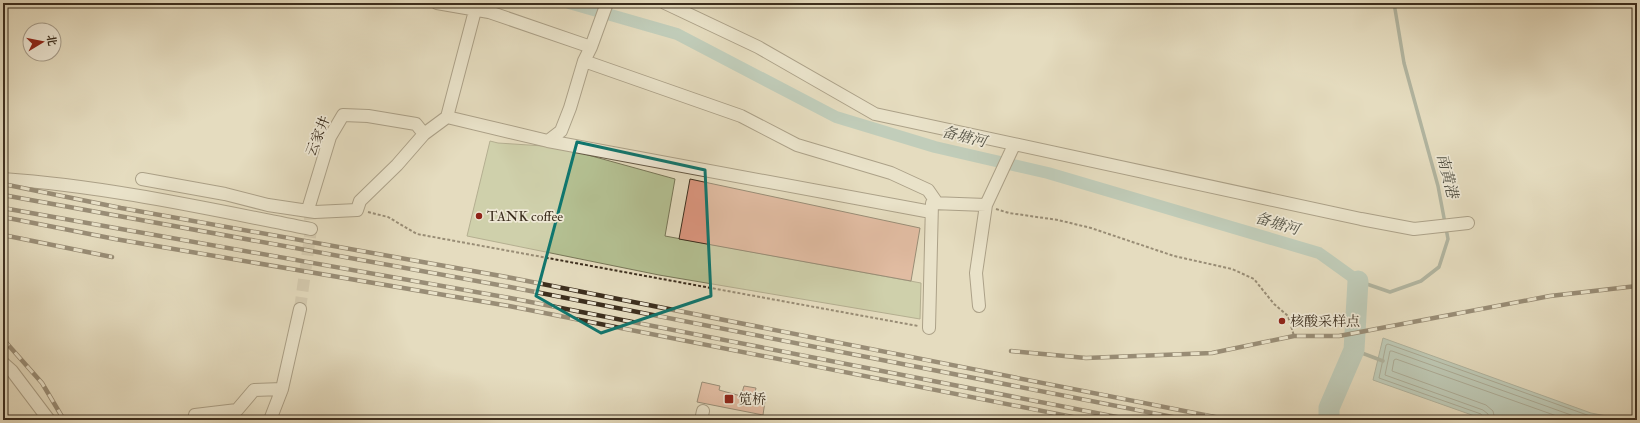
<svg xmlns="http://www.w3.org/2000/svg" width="1640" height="423" font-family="'IM FELL Double Pica','Noto Serif SC',serif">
  <rect width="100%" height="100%" fill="#e5dcbf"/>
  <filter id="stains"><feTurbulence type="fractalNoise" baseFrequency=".005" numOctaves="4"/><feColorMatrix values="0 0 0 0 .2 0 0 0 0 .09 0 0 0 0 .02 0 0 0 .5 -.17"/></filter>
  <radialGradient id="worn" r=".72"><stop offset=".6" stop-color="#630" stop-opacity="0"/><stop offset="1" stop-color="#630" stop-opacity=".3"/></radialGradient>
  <path fill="#b4c092" stroke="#787758" d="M490 141 498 143 559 147 675 179 665 236 921 283 920 319 659 275 467 236Z"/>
  <path fill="#96bbb4" stroke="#728378" d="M1383 338 1591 413 1617 418H1637V420H1486L1373 380Z"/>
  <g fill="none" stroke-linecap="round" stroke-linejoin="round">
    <path stroke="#697469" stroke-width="1" d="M1484 420 1481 414 1379 378 1386 345 1388 344 1590 416 1606 420
      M1489 420 1488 414 1483 410 1385 375 1390 351H1392L1585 420
      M1495 420 1493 411 1486 405 1392 371 1394 360 1396 359 1568 420"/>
    <path stroke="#728378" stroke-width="3.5" d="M1358 281 1390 292 1421 281 1439 267 1448 239 1438 186 1404 63 1394 3
      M1354 350 1383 361"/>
    <path stroke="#96bbb4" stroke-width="12" d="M569 3 677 34 836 117 935 147 1048 173 1319 253 1358 281"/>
    <path stroke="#96bbb4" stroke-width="21" d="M1329 420V408L1354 350 1358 281"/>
  </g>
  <path fill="#dc967f" stroke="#3c2e1e" d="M690 179 920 228 911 281 679 239Z
    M702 382 720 386 719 390 741 396 744 386 756 388 754 397 765 401 763 415 697 402Z"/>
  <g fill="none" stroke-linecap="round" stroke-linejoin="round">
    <path stroke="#c3b99f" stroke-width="12" stroke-dasharray="12 6" stroke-linecap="butt" d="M300 309 311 229 309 206"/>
    <defs>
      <path id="minor" d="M437 3 489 12 591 47
        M665 3 758 47 875 114 1361 219 1414 229 1468 223
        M584 61 741 116 797 145 891 173 928 190 937 203
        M447 117 548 141 561 131 570 108 584 61 591 47 607 3
        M548 141 931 212
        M3 179C106 186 209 209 311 229
        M142 179 225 194 268 205 315 212 357 210 360 201 397 165 424 134 447 117 477 3
        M309 206 330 137 343 115 368 116 416 124 424 134
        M979 306 976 273 986 205 1014 145
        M929 328 932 203 986 205
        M3 363 12 371 49 420
        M194 420 195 415 237 410 254 390 282 389
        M270 420 282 389 300 309
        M701 420 703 411"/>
    </defs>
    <use href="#minor" stroke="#665a46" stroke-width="14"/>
    <path stroke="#3c2e1e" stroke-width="2" stroke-dasharray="3 2" stroke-linecap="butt" d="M996 209 1009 213 1058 220 1091 228 1174 256 1232 269 1254 279 1274 304 1288 316 1294 336
      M368 212 388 217 417 234 918 326"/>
    <use href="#minor" stroke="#eee8d5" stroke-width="12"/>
    <defs>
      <path id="rail" d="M3 184 121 208 512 278 1230 420
        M3 195 510 287 1188 420
        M3 208 510 298 1132 420
        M3 217 115 239 509 306 1088 420
        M3 235 112 257
        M3 339 42 383 64 420
        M1011 351 1086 358 1212 353 1294 336H1339L1550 296 1637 286"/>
    </defs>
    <use href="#rail" stroke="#3c2e1e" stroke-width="4.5"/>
    <use href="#rail" stroke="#eee8d5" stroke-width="3" stroke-dasharray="9" stroke-linecap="butt"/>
  </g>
  <path d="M0 0H1640V423H0ZM577 142 705 170 711 296 601 333 536 296Z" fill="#e5dcbf" fill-opacity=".55" fill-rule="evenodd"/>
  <path fill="none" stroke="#0f766e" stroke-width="3" stroke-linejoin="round" d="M577 142 705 170 711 296 601 333 536 296Z"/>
  <g fill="#8f2418" stroke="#eee8d5" stroke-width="1.5">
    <circle cx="479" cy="216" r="4"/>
    <circle cx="1282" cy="321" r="4"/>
    <rect x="724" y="394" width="10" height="10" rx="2"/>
  </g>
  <g text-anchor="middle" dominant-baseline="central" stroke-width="3.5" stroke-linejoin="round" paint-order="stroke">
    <g font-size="14" fill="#3c2e1e" stroke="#eee8d5">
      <text transform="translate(318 136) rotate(-68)">云家井</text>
    </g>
    <g font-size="14" fill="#3c2e1e" stroke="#eee8d5" text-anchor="start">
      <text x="487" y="216">TANK coffee</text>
      <text x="1290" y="321">核酸采样点</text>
      <text x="738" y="399">笕桥</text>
    </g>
    <g font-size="15" font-style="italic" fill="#525144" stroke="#eee8d5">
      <text transform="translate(964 137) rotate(14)">备塘河</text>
      <text transform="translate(1447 176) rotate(76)">南黄港</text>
      <text transform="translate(1277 224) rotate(16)">备塘河</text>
    </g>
  </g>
  <rect width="1640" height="423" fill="none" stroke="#e5dcbf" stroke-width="16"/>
  <rect x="4" y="4" width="1632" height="415" fill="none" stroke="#3c2e1e" stroke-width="2"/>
  <rect x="8" y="8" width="1624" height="407" fill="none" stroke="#3c2e1e"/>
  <g transform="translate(42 42) rotate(80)"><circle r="19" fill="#eee8d5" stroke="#a79e8c"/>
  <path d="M0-3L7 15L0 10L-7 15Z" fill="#8f2418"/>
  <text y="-6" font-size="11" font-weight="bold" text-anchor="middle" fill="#3c2e1e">北</text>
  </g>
  <rect width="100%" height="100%" filter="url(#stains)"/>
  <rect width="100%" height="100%" fill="url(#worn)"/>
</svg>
